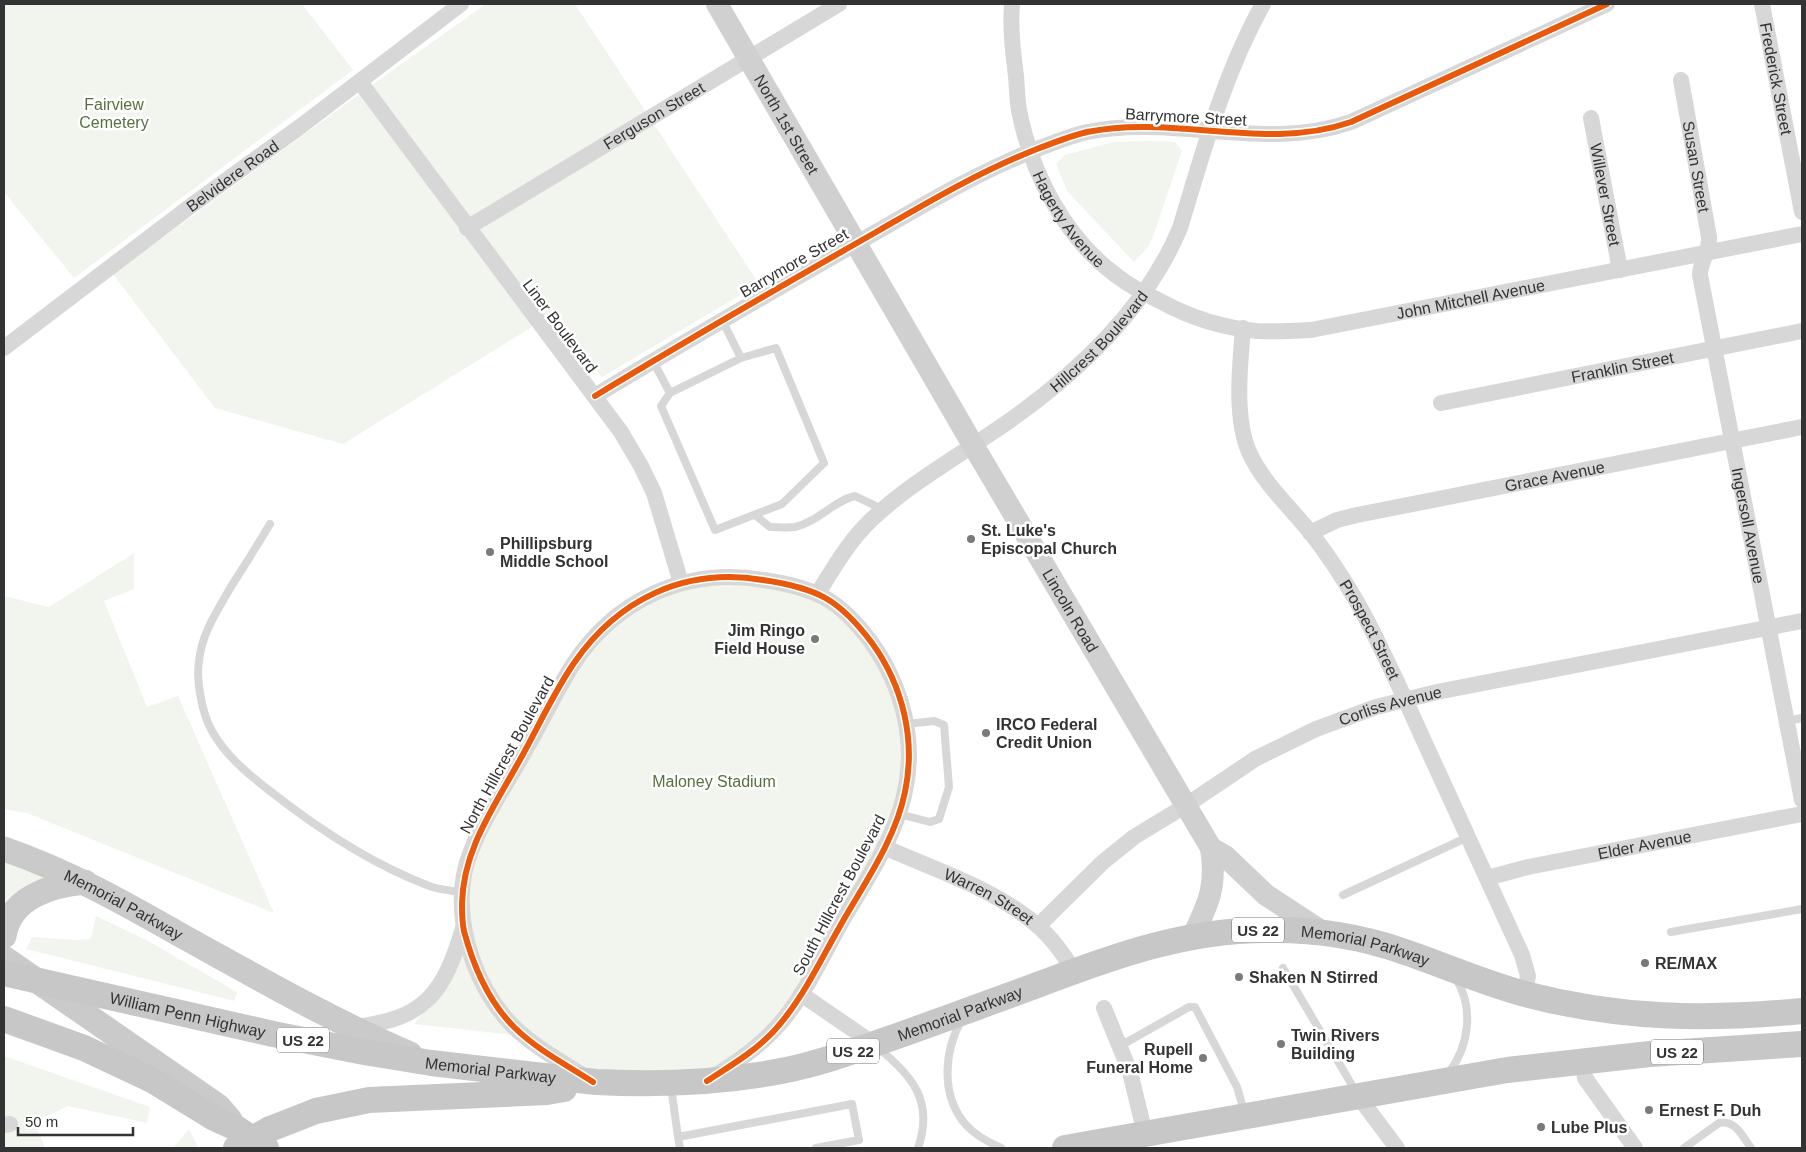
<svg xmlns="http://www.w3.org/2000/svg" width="1806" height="1152" font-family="Arial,sans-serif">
  <rect width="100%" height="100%" fill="#fff"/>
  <path fill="#f1f5ed" d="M4 4H302L353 70 74 278 4 192Z
    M486 4H575L759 284 602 377 551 315 343 444 215 408 113 274 369 87Z
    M1150 141 1175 142 1182 151 1155 231 1148 247 1134 262 1067 191 1056 164 1065 155 1113 142Z
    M134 553V589L104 601 147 707 178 696 274 913 27 813 4 809V596L49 607Z
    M731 576 838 605 902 703 904 797 794 1006 707 1081 596 1082 524 1036 414 1024 442 989 466 939 465 871 573 664 635 603Z
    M4 862 46 876 4 913Z
    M96 916 148 941 237 992 234 1001 26 949 32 937 75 940 91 939Z
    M4 1056 150 1107 147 1123 68 1106 35 1122 45 1148H4Z
    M189 1129 198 1147 173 1148Z"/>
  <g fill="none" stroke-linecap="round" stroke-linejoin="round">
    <path stroke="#d7d7d7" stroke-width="8" d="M653 361 670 393 741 358 722 320
      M670 393 661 406 715 530 782 504 824 463 776 348 741 358
      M755 515 770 527C778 527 787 528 795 527 818 522 833 501 855 496L882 509
      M270 524C258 544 245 565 232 585 218 610 202 632 199 661 196 680 202 714 212 731 225 755 248 774 270 791 317 828 375 866 432 887 442 890 453 891 462 892
      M1787 721 1802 718
      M899 814 930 822 939 819 949 787 944 725 934 721 907 724
      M1343 895 1468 837
      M1671 932 1802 909
      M1283 968 1356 1092
      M962 1019C944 1051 940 1095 966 1125 975 1135 988 1142 1001 1148
      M1120 1046 1189 1007H1195L1237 1087 1244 1111
      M878 1048C913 1076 934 1102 918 1148
      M1448 1074C1469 1046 1475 1008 1455 977
      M671 1087 678 1137
      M680 1148 678 1137 852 1104 859 1140 816 1148
      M1684 1148 1719 1123C1735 1119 1743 1137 1751 1148"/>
    <g stroke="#d7d7d7" stroke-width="16">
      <path id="s1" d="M1012 4C1010 28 1013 52 1016 76 1017 87 1017 99 1019 110 1031 173 1065 238 1117 276 1130 286 1145 294 1160 301 1189 317 1224 328 1257 331 1275 332 1293 331 1311 330L1802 234"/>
      <path id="s2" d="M1762 4 1802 212"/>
      <path id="s3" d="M1681 80 1709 237C1710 251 1700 261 1700 275L1802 800"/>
      <path d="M360 82 621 432 641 466 654 493 681 583"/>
      <path id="s4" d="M1591 118 1620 270"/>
      <path id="s5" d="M467 228 839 4"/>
      <path id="s6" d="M1243 328C1240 366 1234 417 1249 452 1263 483 1290 507 1311 533 1328 555 1343 578 1357 602 1384 650 1406 702 1429 752 1460 819 1491 887 1522 955L1528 976 1524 994"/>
      <path id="s7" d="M4 348 192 205 301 126 461 4"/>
      <path d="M595 396C689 339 783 285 878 231 930 201 981 171 1037 149 1053 143 1070 136 1087 132 1175 114 1265 152 1351 122L1607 4"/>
      <path id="s8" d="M1441 403 1802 331"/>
      <path id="s9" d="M1310 533 1337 520 1357 515 1802 427"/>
      <path id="s10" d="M818 593C834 567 849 541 871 520 908 485 952 460 993 432 1069 381 1144 314 1180 228 1203 152 1224 74 1263 4"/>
      <path id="s11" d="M884 847C935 870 996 889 1038 926 1053 939 1064 955 1074 971"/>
      <path id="s12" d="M1487 878 1528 867 1802 814"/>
      <path id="s13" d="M1038 926 1103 862 1134 837 1185 806 1255 759 1316 729 1376 707 1437 692 1802 621"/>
      <path d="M801 994 874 1044"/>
      <path d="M1104 1008 1130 1072 1145 1134"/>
      <path d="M355 1027C425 1019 444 993 463 928"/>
      <path d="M1582 1060 1585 1078 1635 1148"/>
      <path d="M585 1077C561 1061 534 1047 513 1026 471 984 448 907 471 851 485 815 508 782 526 749 542 722 555 693 572 666 615 599 686 567 764 580 816 588 839 599 871 642 903 687 917 742 904 796 893 842 864 883 841 923 820 960 802 1002 772 1032 755 1050 734 1064 713 1077"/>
      <path d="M1358 1096 1397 1148"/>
      <path d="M4 1125 10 1124"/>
    </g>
    <g stroke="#d0d0d0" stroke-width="22">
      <path id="s14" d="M717 4 973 445 1211 848C1217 886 1209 902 1193 936"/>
      <path d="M1211 848 1225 856 1266 895 1324 933"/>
    </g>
    <g stroke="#cacaca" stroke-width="25">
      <path id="s15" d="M4 849C68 871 126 904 184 937 260 979 331 1020 410 1054"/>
      <path d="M4 936C10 897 52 885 85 882"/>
      <path d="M4 958 218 1106 230 1120"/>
    </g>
    <g stroke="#c7c7c7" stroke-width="26">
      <path id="s16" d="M61 986 273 1034 364 1052 431 1063 596 1082C659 1085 723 1083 786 1070 816 1064 845 1054 874 1044 927 1026 980 1006 1032 987 1111 957 1189 928 1274 930 1317 930 1362 937 1402 951 1444 965 1483 983 1525 994 1620 1019 1706 1020 1802 1011"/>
      <path d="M4 1019 84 1048 152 1080 214 1118 236 1128 266 1148"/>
      <path d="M270 1129 316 1111 369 1100 547 1092 564 1089"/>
      <path d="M1065 1148 1507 1070 1650 1054 1802 1044"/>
    </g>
    <path stroke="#c7c7c7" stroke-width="26" d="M4 973 61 986
      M236 1148 270 1129"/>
    <defs>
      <path id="cycleway" d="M595 396C689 339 783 285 878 231 930 201 981 171 1037 149 1053 143 1070 136 1087 132 1175 114 1265 152 1351 122L1607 4
        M593 1082C567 1065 537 1050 514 1027 489 1002 473 965 464 931 462 922 462 913 462 904 463 851 492 810 517 765 536 732 552 695 574 663 618 599 685 567 763 580 817 588 839 599 872 643 903 686 916 740 905 792 895 841 863 885 839 928 819 963 801 1002 773 1032 754 1052 730 1066 707 1081"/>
    </defs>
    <use href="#cycleway" stroke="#fff" stroke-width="9"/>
    <use href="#cycleway" stroke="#e8590c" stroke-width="6"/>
  </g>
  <g fill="#7a7a7a" stroke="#fff" stroke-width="2">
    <circle cx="971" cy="539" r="5"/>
    <circle cx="490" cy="552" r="5"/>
    <circle cx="815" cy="639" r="5"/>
    <circle cx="986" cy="733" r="5"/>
    <circle cx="1645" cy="963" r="5"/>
    <circle cx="1239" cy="977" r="5"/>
    <circle cx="1281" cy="1044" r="5"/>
    <circle cx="1203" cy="1058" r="5"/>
    <circle cx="1649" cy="1110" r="5"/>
    <circle cx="1541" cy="1127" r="5"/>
  </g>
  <g text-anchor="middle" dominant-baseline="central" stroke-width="5" stroke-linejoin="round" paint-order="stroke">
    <g fill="#fff" stroke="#707070" stroke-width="1">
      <rect x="1232" y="917.5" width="52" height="25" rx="4"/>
      <rect x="277" y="1027.5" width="52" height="25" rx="4"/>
      <rect x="827" y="1038.5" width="52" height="25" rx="4"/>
      <rect x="1651" y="1039.5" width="52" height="25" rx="4"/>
    </g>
    <g font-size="15" font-weight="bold" fill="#333">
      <text x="1258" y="930">US 22</text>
      <text x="303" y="1040">US 22</text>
      <text x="853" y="1051">US 22</text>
      <text x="1677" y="1052">US 22</text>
    </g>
    <g font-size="16" fill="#333" stroke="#fff">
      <text stroke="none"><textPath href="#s2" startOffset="76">Frederick Street</textPath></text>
      <text stroke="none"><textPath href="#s5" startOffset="218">Ferguson Street</textPath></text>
      <text transform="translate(1186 117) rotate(3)">Barrymore Street</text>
      <text stroke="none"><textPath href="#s14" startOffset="139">North 1st Street</textPath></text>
      <text stroke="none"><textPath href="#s3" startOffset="88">Susan Street</textPath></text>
      <text stroke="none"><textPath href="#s7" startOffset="286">Belvidere Road</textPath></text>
      <text stroke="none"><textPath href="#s4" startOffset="78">Willever Street</textPath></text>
      <text stroke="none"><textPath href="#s1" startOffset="228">Hagerty Avenue</textPath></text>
      <text transform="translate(794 263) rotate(-30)">Barrymore Street</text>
      <text stroke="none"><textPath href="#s1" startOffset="672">John Mitchell Avenue</textPath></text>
      <text transform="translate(560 326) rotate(53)">Liner Boulevard</text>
      <text stroke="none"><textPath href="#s10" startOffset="381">Hillcrest Boulevard</textPath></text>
      <text stroke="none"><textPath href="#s8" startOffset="185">Franklin Street</textPath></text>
      <text stroke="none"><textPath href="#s9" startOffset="252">Grace Avenue</textPath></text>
      <text stroke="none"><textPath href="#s3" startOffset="454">Ingersoll Avenue</textPath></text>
      <text stroke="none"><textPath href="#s14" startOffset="702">Lincoln Road</textPath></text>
      <text stroke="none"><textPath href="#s6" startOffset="341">Prospect Street</textPath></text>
      <text stroke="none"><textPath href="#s13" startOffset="421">Corliss Avenue</textPath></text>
      <text transform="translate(507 755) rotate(-61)">North Hillcrest Boulevard</text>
      <text stroke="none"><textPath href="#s12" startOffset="161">Elder Avenue</textPath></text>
      <text transform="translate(839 895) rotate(-62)">South Hillcrest Boulevard</text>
      <text stroke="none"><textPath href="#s11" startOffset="116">Warren Street</textPath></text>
      <text stroke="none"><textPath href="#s15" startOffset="132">Memorial Parkway</textPath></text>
      <text stroke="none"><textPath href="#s16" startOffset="1338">Memorial Parkway</textPath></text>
      <text stroke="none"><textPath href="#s16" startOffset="918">Memorial Parkway</textPath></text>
      <text stroke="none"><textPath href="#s16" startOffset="130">William Penn Highway</textPath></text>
      <text stroke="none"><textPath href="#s16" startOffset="438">Memorial Parkway</textPath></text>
    </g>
    <g font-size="16" fill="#56703f" stroke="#fff">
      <text x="114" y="104">Fairview<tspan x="114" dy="18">Cemetery</tspan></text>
      <text x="714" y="781">Maloney Stadium</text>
    </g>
    <g font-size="16" font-weight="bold" fill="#333" stroke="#fff" text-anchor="start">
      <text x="981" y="530">St. Luke's<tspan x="981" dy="18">Episcopal Church</tspan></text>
      <text x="500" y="543">Phillipsburg<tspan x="500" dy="18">Middle School</tspan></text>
      <text x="805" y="630" text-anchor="end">Jim Ringo<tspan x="805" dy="18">Field House</tspan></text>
      <text x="996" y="724">IRCO Federal<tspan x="996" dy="18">Credit Union</tspan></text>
      <text x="1655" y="963">RE/MAX</text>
      <text x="1249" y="977">Shaken N Stirred</text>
      <text x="1291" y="1035">Twin Rivers<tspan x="1291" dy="18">Building</tspan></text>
      <text x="1193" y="1049" text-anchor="end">Rupell<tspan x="1193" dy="18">Funeral Home</tspan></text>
      <text x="1659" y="1110">Ernest F. Duh</text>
      <text x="1551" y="1127">Lube Plus</text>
    </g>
  </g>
  <rect width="1806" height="1152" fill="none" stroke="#333333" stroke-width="10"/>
  <path d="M18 1127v8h115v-8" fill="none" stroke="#333333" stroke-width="2.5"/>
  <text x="25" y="1127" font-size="15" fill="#333333" stroke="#ffffff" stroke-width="4" paint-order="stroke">50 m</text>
</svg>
